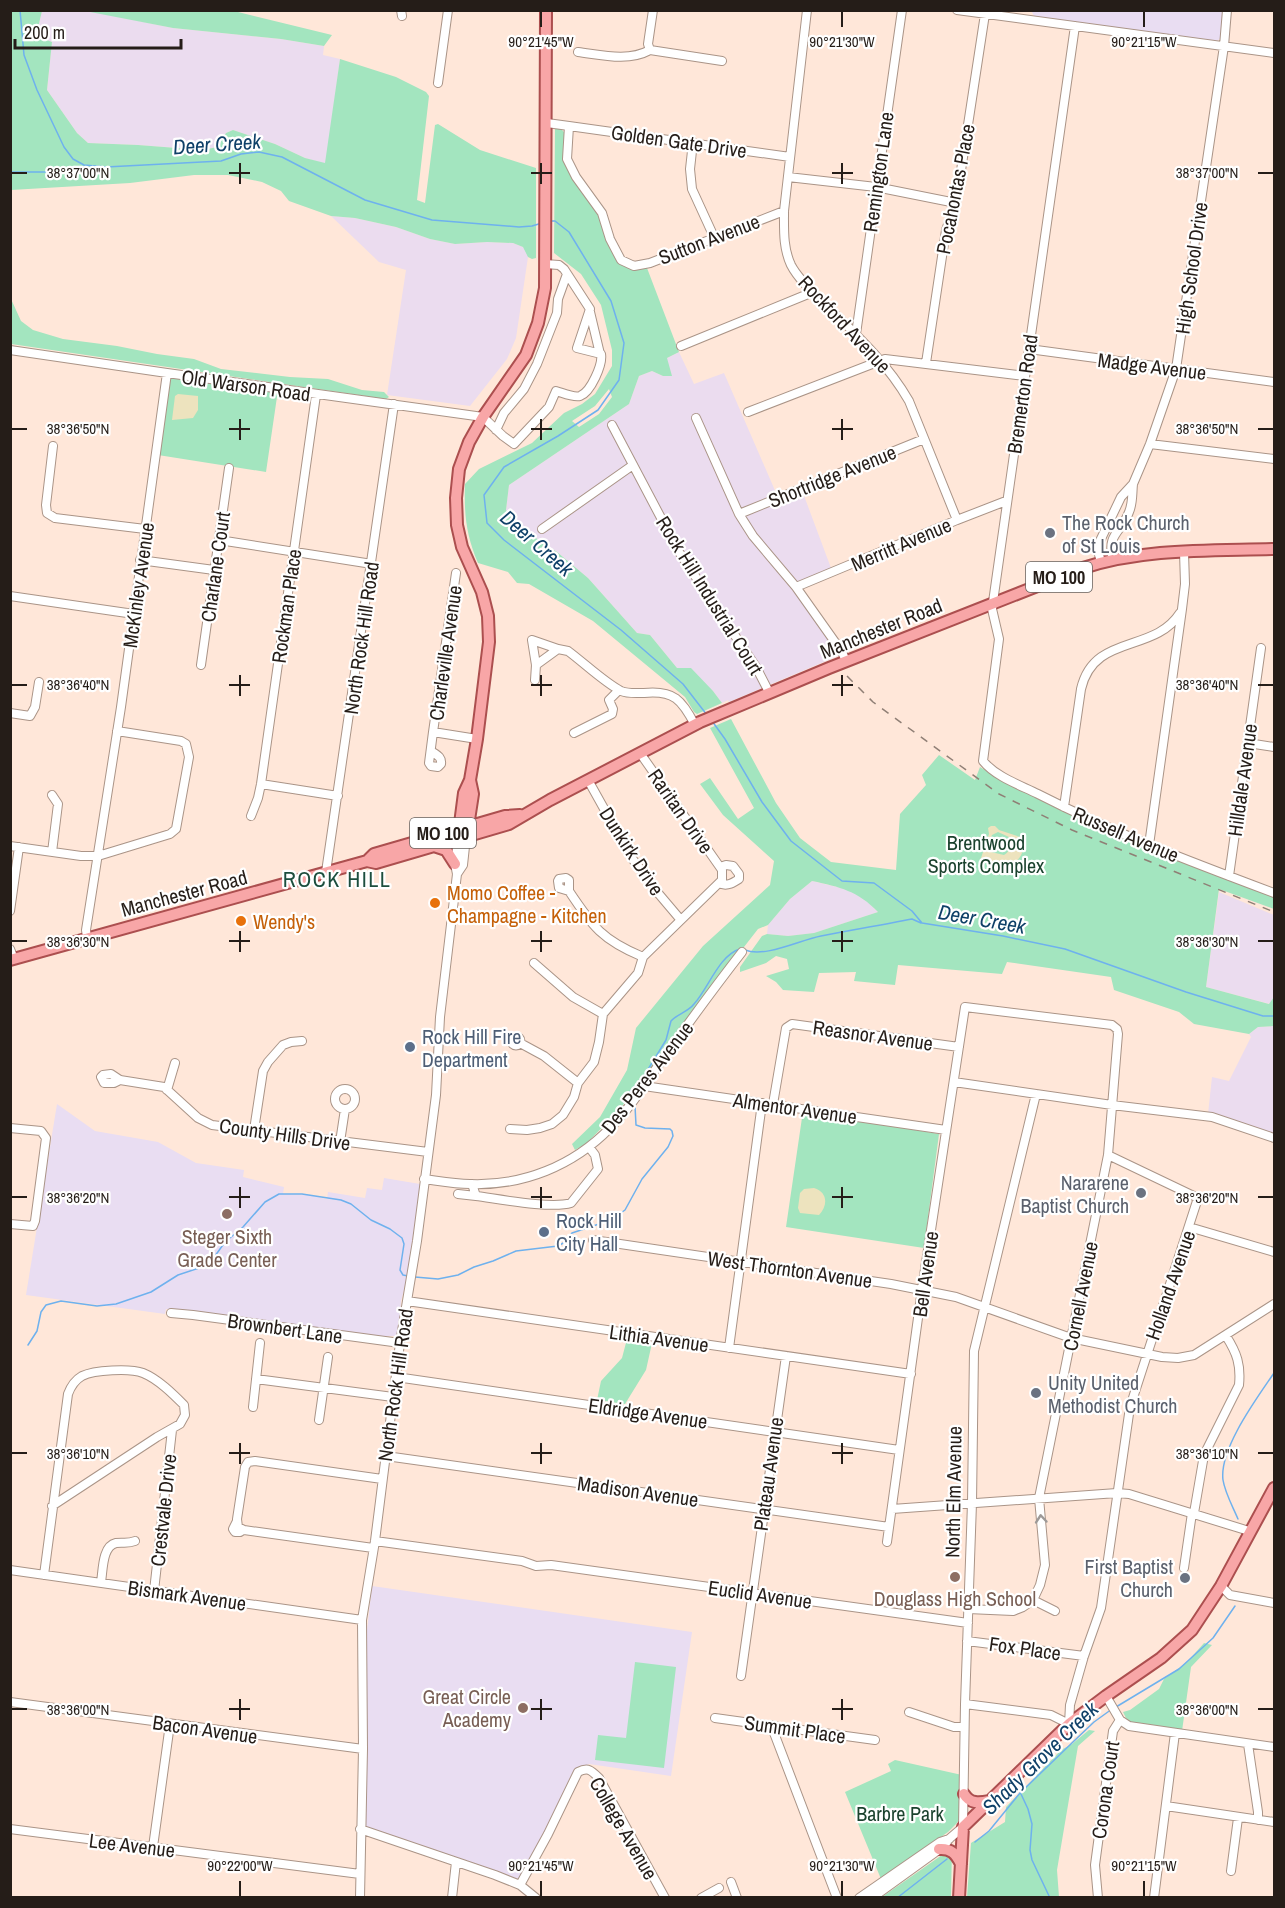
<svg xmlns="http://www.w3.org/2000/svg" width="1285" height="1908" font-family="'Archivo Narrow',sans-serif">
  <rect width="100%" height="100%" fill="#ffe7d9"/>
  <path fill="#ebdcef" d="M85 10 173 28 281 39 324 46 323 55 340 59 326 164 305 158 275 144 233 130 226 133 217 147 203 150 138 145 88 143 77 133 47 90 52 42 36 36 42 11Z
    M331 216 355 218 396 227 430 239 455 244 487 242 513 243 523 247 527 252 528 257 516 338 507 359 470 406 387 395 406 270 379 262Z
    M679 352 694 384 724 373 780 502 803 493 831 568 791 587 838 652V656L729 702 728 700 722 703 713 691 677 668 650 635 637 633 588 578 557 552 516 525 506 510 509 485 629 404 639 376 652 371 663 376 667 358Z
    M812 881 850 890 868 902 878 912 814 933 788 936 767 934 768 925 790 899Z
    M1219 892 1274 915V997L1270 1004 1206 987Z
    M1274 1026V1135L1208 1114 1212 1077 1229 1081 1251 1037 1249 1034 1258 1027Z"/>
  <path fill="#e9ddf2" d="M1031 10 1223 11 1221 38 1217 41 1034 16Z
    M57 1104 95 1131 158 1142 196 1163 244 1170 243 1177 284 1187 283 1194 309 1195 327 1199 328 1192 365 1198 367 1188 382 1190 384 1178 420 1184 407 1279 401 1301 399 1331 397 1336H376L166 1309 165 1314 26 1295Z
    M372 1586 692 1632 671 1776 589 1764 578 1769 549 1827 518 1879 368 1828 365 1826 366 1639Z"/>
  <path fill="#a3e5bf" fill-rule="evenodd" d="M11 10 42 11 36 36 52 42 47 90 77 133 88 143 138 145 203 150 217 147 226 133 233 130 275 144 305 158 325 163 340 59 396 77 426 92 429 96 417 200 425 203 435 125 438 124 480 150 536 168V258L532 259 528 257 523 247 513 243 487 242 455 244 430 239 396 227 355 218 331 216 289 201 281 191 262 182 228 175H194L130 183 11 190Z
    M85 11H234L332 35 324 46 281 39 173 28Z
    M555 127 560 128 565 133 564 150 599 211 619 258 647 268 679 352 667 358 672 376H663L652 371 639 376 629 404 509 485 506 510 516 525 557 552 588 578 637 633 650 635 677 668H691L713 691 722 703 697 714 694 712 685 697 593 621 529 584 517 583 508 572 478 563C466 535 464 514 465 484L479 469 532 443 564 413 582 404 595 394 612 366V350L601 305 581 274 554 253ZM609 389 612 397 599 414 579 427 572 421 595 406Z
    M11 299 21 321 33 330 63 339 117 346 157 354 194 359 221 369 290 377 328 379 362 390 384 392 389 397 386 399 11 344Z
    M174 376 278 390 266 472 158 455 170 380Z
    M731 719 776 803 800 838 831 862 896 870 900 814 926 785 922 775 939 755 975 780 980 767 998 778 1274 895V909L1219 889 1206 987 1269 1004 1274 997V1026L1258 1027 1249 1034 1194 1024 1179 1012 1114 990 1111 977 1007 962 1002 974 898 965 895 985 854 981 856 972 819 973 814 992 783 990 776 982 766 976 789 969 787 959 776 956 766 963 740 972V967L762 936 767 934 788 936 814 933 878 912C858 891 840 887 812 881L790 899 768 925 758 929 691 1015 643 1080 619 1110 587 1143 575 1150 572 1144 600 1117 627 1070 636 1028 703 946 770 885 774 861 723 815 700 784 710 778 738 819 754 808 710 728Z
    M803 1111 939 1134 924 1248 786 1227Z
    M627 1339 652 1343 646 1370 625 1404 597 1400 601 1381 622 1358Z
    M1204 1643 1212 1645 1191 1667 1182 1731 1132 1723 1126 1718 1123 1712 1130 1710 1159 1689 1164 1679 1187 1662Z
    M635 1662 676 1667 664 1768 595 1760 598 1735 626 1738Z
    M1089 1730 1095 1731 1078 1746 1057 1870 1059 1897H967L971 1843 1005 1822 1006 1807 1061 1750 1072 1744Z
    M895 1760 962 1775 960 1818 957 1823 948 1832 881 1879 845 1792 891 1771 888 1764Z
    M952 1848 951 1897H882Z"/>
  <path fill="#ede3be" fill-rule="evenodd" d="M178 394 198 396V410L193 418 172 420 175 396Z
    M991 826H995L999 830 1023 838C1023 843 1024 848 1022 853 1015 870 992 871 981 858L989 834 988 828ZM998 832 1009 837C1010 843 1011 852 1004 855L991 852 987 847 992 835Z
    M814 1188C828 1192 828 1206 819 1215L800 1213 798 1208 800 1193 804 1189Z"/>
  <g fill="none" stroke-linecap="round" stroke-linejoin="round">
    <path stroke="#6eb1ee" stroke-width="1.5" d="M20 10 24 55 37 90 64 147 73 159 84 165 106 167 221 161 241 154 259 152 282 157 365 200 432 220 519 227 532 226 542 223
      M10 172H60L99 167
      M550 221H555L569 232 611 301 624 343 619 380 598 410 558 436 504 467 484 495 487 523 504 540 621 630 683 684 707 715
      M712 721 725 739 762 802 791 841 842 881 874 883 912 911 922 923 1003 936 1065 949 1186 992 1263 1016H1274
      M745 950C765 958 800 940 821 936 852 930 882 925 912 919L921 923
      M630 1100 628 1094 644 1076 666 1040 671 1021C677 1014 688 1012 694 1004 708 989 719 955 740 949
      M415 1277 438 1279 458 1275 474 1267 493 1261 516 1251 558 1246 565 1242 572 1233 611 1220 625 1210 642 1179 668 1147 673 1136 672 1131 670 1129 645 1128 636 1125 635 1106
      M28 1345 37 1331 41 1312 46 1305 61 1301 97 1306 116 1304 151 1292 178 1275 205 1266 210 1263 225 1242 243 1227 265 1202 279 1194H302L341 1200 351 1204 371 1220 390 1229 402 1238 404 1244 400 1270 403 1275 408 1276
      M1238 1519C1233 1507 1225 1493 1223 1480 1219 1449 1257 1398 1274 1373
      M1116 1707 1179 1669 1213 1638 1235 1606
      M1021 1794 1028 1809 1032 1824 1030 1850 1032 1860 1050 1898
      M975 1842 989 1831 1020 1793 1074 1741 1094 1722 1112 1709
      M897 1898 947 1859"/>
    <defs>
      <path id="minor" d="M401 10 402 16
        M653 10 648 44 650 50 722 61
        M807 10 784 211C784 230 783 248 791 265 799 281 819 298 831 310 860 338 889 366 909 401L957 520
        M957 10 1274 53
        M1075 26 992 609 999 639 983 761C996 777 1020 785 1038 794 1114 833 1194 863 1274 893
        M578 52C602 55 628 62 650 50
        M438 83 448 10
        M547 123 569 126 567 159 576 177 602 213 610 239 621 260 634 266 650 263 784 211
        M569 126 790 157
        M693 142 690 169 692 189 714 237
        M788 177 876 187 956 203
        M590 312 600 354
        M856 334 902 10
        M681 346 813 292
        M1029 349 1274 382
        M10 350 167 373 483 417 503 436 514 444 549 407 556 391C563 393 574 398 580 396 591 392 603 364 601 354L577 348 590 309 564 269 559 265 545 264
        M926 363 946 230 956 203 985 14
        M748 412 885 359 1025 376
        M696 418 739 514 753 536 796 587 842 652 846 661
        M612 425 679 552 756 667 769 692
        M496 430 504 413 524 389 537 364 557 313 558 299 567 274
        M1150 444 1274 459
        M53 446 46 505 47 513 55 518 145 529
        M739 514 924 439
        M542 529 633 465
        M219 540 372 564
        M1113 559C1106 534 1122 532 1129 512 1133 503 1132 493 1133 484
        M140 560 214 570
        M1101 562 1098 551 1099 543 1121 497 1133 484 1150 444 1176 369 1224 46 1227 10
        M456 573 433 732 477 739
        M796 587 957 520 1006 501
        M10 596 134 614
        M201 665 229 468
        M536 665 558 649 568 651C583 662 605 683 621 691 628 694 636 693 644 693 674 690 682 700 695 725
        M535 680 536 665 532 640 558 649
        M10 713 30 716 35 707 39 682
        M574 733 612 714 613 709 609 700 619 690
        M1248 743 1274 747
        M431 751C437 755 442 757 441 764L438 767 431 766 429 763 433 732
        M588 780 631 857 658 893 680 919
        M261 784 338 796
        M1064 807 1081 689C1094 633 1154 654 1180 613
        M251 816 258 798 261 784 316 395
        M1149 845 1182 609 1185 584 1184 552
        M10 846 81 856H98L170 834 176 829 189 757 186 744 181 741 117 731
        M52 852 58 804 52 795
        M720 867 726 865 733 866 739 874V879C733 883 728 886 721 884
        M326 872 394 404
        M457 874 463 865 466 837
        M1229 876 1261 648
        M569 891V880L566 878 559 879 558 881 559 888 569 891C593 927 602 940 643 957
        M10 911 19 847
        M87 938 86 930 121 707 167 373
        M10 949 14 959
        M534 963 573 997 603 1014
        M511.5 1041a4.5 4.5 0 1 1 9 0a4.5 4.5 0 1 1-9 0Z
        M520 1043 544 1056 578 1083
        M120 1080 114 1083H104L101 1077 103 1075 111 1074 120 1080 164 1087 198 1118 212 1125 428 1152
        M954 1082 1112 1105 1212 1117 1274 1138
        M644 1086 946 1130
        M335 1099a10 10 0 1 1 20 0a10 10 0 1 1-20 0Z
        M167 1090 175 1063
        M773 1104 786 1028 792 1024 959 1047
        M10 1128 41 1131 46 1138 35 1221 33 1226 10 1224
        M510 1129 527 1130 540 1128 552 1124 563 1115 574 1097 578 1083 594 1062 599 1042 603 1014 638 973 643 957 722 880V870L640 753
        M254 1130 263 1071 268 1062 283 1045 291 1042 302 1041
        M340 1142 345 1109
        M424 1179C439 1181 455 1184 470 1184 523 1186 573 1166 610 1128 630 1109 644 1085 660 1063 687 1025 714 988 742 952
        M472 1184 476 1196C499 1199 551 1209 571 1203L598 1169 595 1155 589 1147
        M458 1194 476 1196
        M1189 1227 1274 1252
        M593 1240 891 1284 956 1297 1071 1338 1162 1357 1178 1358 1194 1355 1274 1304
        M407 1301 911 1374
        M171 1313 193 1315 400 1343
        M729 1348 762 1103
        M396 1377 899 1450
        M256 1379 393 1397
        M253 1407 260 1343
        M319 1420 328 1357
        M386 1456 889 1527
        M892 1509 1117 1493 1129 1494 1249 1531
        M1194 1513 1204 1455 1239 1385C1241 1365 1237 1353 1226 1336
        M237 1521 233 1529 235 1532H240L243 1530
        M375 1541 522 1561 536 1566 551 1565 968 1623
        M887 1542 922 1289 965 1007 1112 1025 1117 1029 1118 1034 1108 1155 1039 1498 1045 1565 1040 1585 1033 1600 1023 1607 1013 1611 968 1609
        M373 1548 244 1530 238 1527 237 1519 245 1467 248 1462 255 1461 382 1479
        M1184 1568 1192 1513
        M10 1570 362 1620
        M44 1575 68 1394C71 1386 75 1380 82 1376 94 1370 130 1368 143 1373 158 1379 173 1394 184 1405L185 1415 180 1424 157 1437 52 1506
        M101 1582C103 1571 102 1546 116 1543 123 1542 128 1544 135 1541
        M1221 1586 1230 1595 1274 1603
        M154 1591 172 1430
        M1033 1600 1055 1611
        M967 1641 1084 1656
        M741 1676 786 1356
        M1106 1696 1120 1720 1129 1726 1274 1747
        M10 1702 363 1749
        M965 1704 1051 1715 1069 1724 1070 1705 1084 1656 1101 1608 1130 1407 1198 1198 1108 1155
        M909 1712 954 1727H964
        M715 1718 875 1740
        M771 1725 837 1898
        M1248 1744 1258 1812V1820
        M1166 1806 1274 1822
        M10 1829 360 1874
        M360 1829 495 1875 520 1885 536 1898
        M153 1847 170 1724
        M1231 1871 1238 1818
        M731 1882 737 1898
        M520 1885 548 1834 578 1772C588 1767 591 1770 599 1778L665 1898
        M360 1898 363 1749 362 1620 375 1541 400 1343 417 1241 436 1095 440 1017 457 874 455 864 458 839
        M452 1898 456 1862
        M701 1898 719 1888
        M859 1898 940 1842 949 1839
        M872 1898 944 1846 949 1839 963 1827 965 1704 972 1503 974 1351 1036 1094
        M1098 1898 1095 1865 1113 1731 1120 1720
        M1154 1898 1175 1733"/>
      <path id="major" d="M467 833 473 794 470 780
        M458 839 464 793 470 780 477 739 489 642 488 616 482 592 462 547 457 525 456 498 459 469 469 442 483 417 526 355 538 323 545 288 546 10
        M434 846 446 850 455 864
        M367 861 376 863 509 824 550 800 700 722 829 668 1083 568C1144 548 1211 551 1274 549
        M10 960 367 861 374 854 505 816 520 815
        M964 1794C970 1804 979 1803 989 1801
        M939 1849C951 1848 956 1854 961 1864
        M959 1898 963 1827 1069 1724 1106 1696 1161 1658 1192 1630 1221 1586 1274 1488"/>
    </defs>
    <use href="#minor" stroke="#aa9487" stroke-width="10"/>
    <use href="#major" stroke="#ac4f4f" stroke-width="14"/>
    <use href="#minor" stroke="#fff" stroke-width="8"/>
    <use href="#major" stroke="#f8a6a7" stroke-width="10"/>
    <path stroke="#8f7f75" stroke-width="1.5" stroke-dasharray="8 8" stroke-linecap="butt" d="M847 676 873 702 999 794 1072 830 1274 912"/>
  </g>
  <defs><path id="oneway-chevron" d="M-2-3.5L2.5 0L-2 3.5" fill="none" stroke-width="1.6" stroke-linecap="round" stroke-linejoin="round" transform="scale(1.5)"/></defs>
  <use stroke="#9d9997" href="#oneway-chevron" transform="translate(1041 1519) rotate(-95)"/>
  <path fill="none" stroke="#251d18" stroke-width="2" d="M541 12V27M842 12V27M1144 12V27M240 163V184M541 163V184M842 163V184M12 173H27M229 173H250M531 173H552M832 173H853M1258 173H1273M240 419V440M541 419V440M842 419V440M12 429H27M229 429H250M531 429H552M832 429H853M1258 429H1273M240 675V696M541 675V696M842 675V696M12 685H27M229 685H250M531 685H552M832 685H853M1258 685H1273M240 931V952M541 931V952M842 931V952M12 941H27M229 941H250M531 941H552M832 941H853M1258 941H1273M240 1187V1208M541 1187V1208M842 1187V1208M12 1197H27M229 1197H250M531 1197H552M832 1197H853M1258 1197H1273M240 1443V1464M541 1443V1464M842 1443V1464M12 1453H27M229 1453H250M531 1453H552M832 1453H853M1258 1453H1273M240 1699V1720M541 1699V1720M842 1699V1720M12 1709H27M229 1709H250M531 1709H552M832 1709H853M1258 1709H1273M240 1881V1896M541 1881V1896M842 1881V1896M1144 1881V1896"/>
  <g fill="#6b7280" stroke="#fff" stroke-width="2">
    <circle cx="1050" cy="533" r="6"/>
    <circle cx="1141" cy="1193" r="6"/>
    <circle cx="1036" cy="1393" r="6"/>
    <circle cx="1185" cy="1578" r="6"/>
  </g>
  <g fill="#e8710a" stroke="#fff" stroke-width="2">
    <circle cx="435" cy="903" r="6"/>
    <circle cx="241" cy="921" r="6"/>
  </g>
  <g fill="#5c6f8a" stroke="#fff" stroke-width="2">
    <circle cx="410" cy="1047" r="6"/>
    <circle cx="544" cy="1232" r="6"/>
  </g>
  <g fill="#8d6e63" stroke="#fff" stroke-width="2">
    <circle cx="227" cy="1214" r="6"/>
    <circle cx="955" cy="1577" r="6"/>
    <circle cx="523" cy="1708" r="6"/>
  </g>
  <g text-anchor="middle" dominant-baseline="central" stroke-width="4.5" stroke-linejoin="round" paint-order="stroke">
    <g fill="#fff" stroke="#66615d" stroke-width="1.5">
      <rect x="1026" y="562" width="66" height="30" rx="4.5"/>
      <rect x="410" y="818" width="66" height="30" rx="4.5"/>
    </g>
    <g font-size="18" font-weight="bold" fill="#251d18">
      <text x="1059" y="577">MO 100</text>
      <text x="443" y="833">MO 100</text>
    </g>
    <g font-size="20" fill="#251d18" stroke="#fff">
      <text transform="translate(679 141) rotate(8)">Golden Gate Drive</text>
      <text transform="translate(878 172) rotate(-82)">Remington Lane</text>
      <text transform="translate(955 189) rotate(-79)">Pocahontas Place</text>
      <text transform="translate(709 239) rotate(-21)">Sutton Avenue</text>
      <text transform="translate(1191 268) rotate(-82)">High School Drive</text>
      <text transform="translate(845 324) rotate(47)">Rockford Avenue</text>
      <text transform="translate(1152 366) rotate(7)">Madge Avenue</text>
      <text transform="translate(246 385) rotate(8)">Old Warson Road</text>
      <text transform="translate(1022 394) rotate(-82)">Bremerton Road</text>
      <text transform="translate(832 476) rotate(-22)">Shortridge Avenue</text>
      <text transform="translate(901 544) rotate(-23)">Merritt Avenue</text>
      <text transform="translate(215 567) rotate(-82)">Charlane Court</text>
      <text transform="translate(138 585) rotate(-82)">McKinley Avenue</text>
      <text transform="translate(710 595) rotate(58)">Rock Hill Industrial Court</text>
      <text transform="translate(286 606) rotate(-82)">Rockman Place</text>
      <text transform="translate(881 628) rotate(-22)">Manchester Road</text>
      <text transform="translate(361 638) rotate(-82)">North Rock Hill Road</text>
      <text transform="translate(445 653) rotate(-82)">Charleville Avenue</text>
      <text transform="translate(1242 780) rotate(-82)">Hilldale Avenue</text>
      <text transform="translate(681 811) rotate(55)">Raritan Drive</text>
      <text transform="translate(1126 834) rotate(23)">Russell Avenue</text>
      <text transform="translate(632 851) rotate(57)">Dunkirk Drive</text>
      <text transform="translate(184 893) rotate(-15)">Manchester Road</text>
      <text transform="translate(873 1035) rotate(8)">Reasnor Avenue</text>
      <text transform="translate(647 1077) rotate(-52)">Des Peres Avenue</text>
      <text transform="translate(795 1108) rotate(8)">Almentor Avenue</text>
      <text transform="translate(285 1134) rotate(8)">County Hills Drive</text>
      <text transform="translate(790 1269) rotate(8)">West Thornton Avenue</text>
      <text transform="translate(925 1274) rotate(-82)">Bell Avenue</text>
      <text transform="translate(1170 1285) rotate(-71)">Holland Avenue</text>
      <text transform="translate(1080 1296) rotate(-79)">Cornell Avenue</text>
      <text transform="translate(285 1328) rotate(8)">Brownbert Lane</text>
      <text transform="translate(659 1338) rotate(8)">Lithia Avenue</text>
      <text transform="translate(395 1385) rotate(-82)">North Rock Hill Road</text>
      <text transform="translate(648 1413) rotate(8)">Eldridge Avenue</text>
      <text transform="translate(768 1474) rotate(-82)">Plateau Avenue</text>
      <text transform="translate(638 1491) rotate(8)">Madison Avenue</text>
      <text transform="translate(953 1492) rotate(-89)">North Elm Avenue</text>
      <text transform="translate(163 1510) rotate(-84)">Crestvale Drive</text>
      <text transform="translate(760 1594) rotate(8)">Euclid Avenue</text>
      <text transform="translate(187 1595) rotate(8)">Bismark Avenue</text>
      <text transform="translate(1025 1648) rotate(8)">Fox Place</text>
      <text transform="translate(205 1729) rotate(8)">Bacon Avenue</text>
      <text transform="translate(795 1729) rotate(8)">Summit Place</text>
      <text transform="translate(1105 1790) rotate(-82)">Corona Court</text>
      <text transform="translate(624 1828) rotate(60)">College Avenue</text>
      <text transform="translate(132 1845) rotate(7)">Lee Avenue</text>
    </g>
    <g font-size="20" fill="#5b616d" stroke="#fff" text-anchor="start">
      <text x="1062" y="522">The Rock Church<tspan x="1062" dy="23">of St Louis</tspan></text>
      <text x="1129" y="1182" text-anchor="end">Nararene<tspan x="1129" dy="23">Baptist Church</tspan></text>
      <text x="1048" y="1382">Unity United<tspan x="1048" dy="23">Methodist Church</tspan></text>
      <text x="1173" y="1566" text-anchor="end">First Baptist<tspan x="1173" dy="23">Church</tspan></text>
    </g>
    <g font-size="20" fill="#1b422e" stroke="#fff">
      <text x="986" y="842">Brentwood<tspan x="986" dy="23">Sports Complex</tspan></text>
      <text x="900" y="1813">Barbre Park</text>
    </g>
    <g font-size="20" fill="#c56008" stroke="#fff" text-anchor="start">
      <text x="447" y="892">Momo Coffee -<tspan x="447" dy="23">Champagne - Kitchen</tspan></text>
      <text x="253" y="921">Wendy's</text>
    </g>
    <g font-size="20" fill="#4e5e75" stroke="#fff" text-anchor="start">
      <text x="422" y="1036">Rock Hill Fire<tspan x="422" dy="23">Department</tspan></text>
      <text x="556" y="1220">Rock Hill<tspan x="556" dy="23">City Hall</tspan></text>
    </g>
    <g font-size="20" fill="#785e54" stroke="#fff">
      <text x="227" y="1236">Steger Sixth<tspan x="227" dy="23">Grade Center</tspan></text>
      <text x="955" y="1598">Douglass High School</text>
      <text x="511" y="1696" text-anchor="end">Great Circle<tspan x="511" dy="23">Academy</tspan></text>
    </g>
    <g font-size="21" font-style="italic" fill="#0f4068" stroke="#fff">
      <text transform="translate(217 144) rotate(-4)">Deer Creek</text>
      <text transform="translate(537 543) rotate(41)">Deer Creek</text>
      <text transform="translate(982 919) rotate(10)">Deer Creek</text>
      <text transform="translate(1040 1758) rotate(-44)">Shady Grove Creek</text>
    </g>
    <g font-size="22" letter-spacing="1.5" fill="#1d4e3e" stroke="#fff">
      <text x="337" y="879">ROCK HILL</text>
    </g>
  </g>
  <g font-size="15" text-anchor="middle" fill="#251d18" stroke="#fff" stroke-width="4.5" stroke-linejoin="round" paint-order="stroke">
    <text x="541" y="47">90°21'45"W</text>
    <text x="842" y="47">90°21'30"W</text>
    <text x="1144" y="47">90°21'15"W</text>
    <text x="78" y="178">38°37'00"N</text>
    <text x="1207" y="178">38°37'00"N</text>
    <text x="78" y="434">38°36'50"N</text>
    <text x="1207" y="434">38°36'50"N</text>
    <text x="78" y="690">38°36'40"N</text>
    <text x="1207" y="690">38°36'40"N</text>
    <text x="78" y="947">38°36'30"N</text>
    <text x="1207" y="947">38°36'30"N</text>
    <text x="78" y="1203">38°36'20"N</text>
    <text x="1207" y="1203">38°36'20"N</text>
    <text x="78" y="1459">38°36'10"N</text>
    <text x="1207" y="1459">38°36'10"N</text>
    <text x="78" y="1715">38°36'00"N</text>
    <text x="1207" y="1715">38°36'00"N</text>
    <text x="240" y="1871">90°22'00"W</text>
    <text x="541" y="1871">90°21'45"W</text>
    <text x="842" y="1871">90°21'30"W</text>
    <text x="1144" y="1871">90°21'15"W</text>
  </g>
  <rect width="1285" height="1908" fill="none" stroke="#251d18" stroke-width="24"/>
  <path d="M15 39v9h166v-9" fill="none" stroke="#251d18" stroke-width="3"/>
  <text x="24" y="39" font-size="18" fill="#251d18" stroke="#ffffff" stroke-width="4.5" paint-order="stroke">200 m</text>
</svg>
